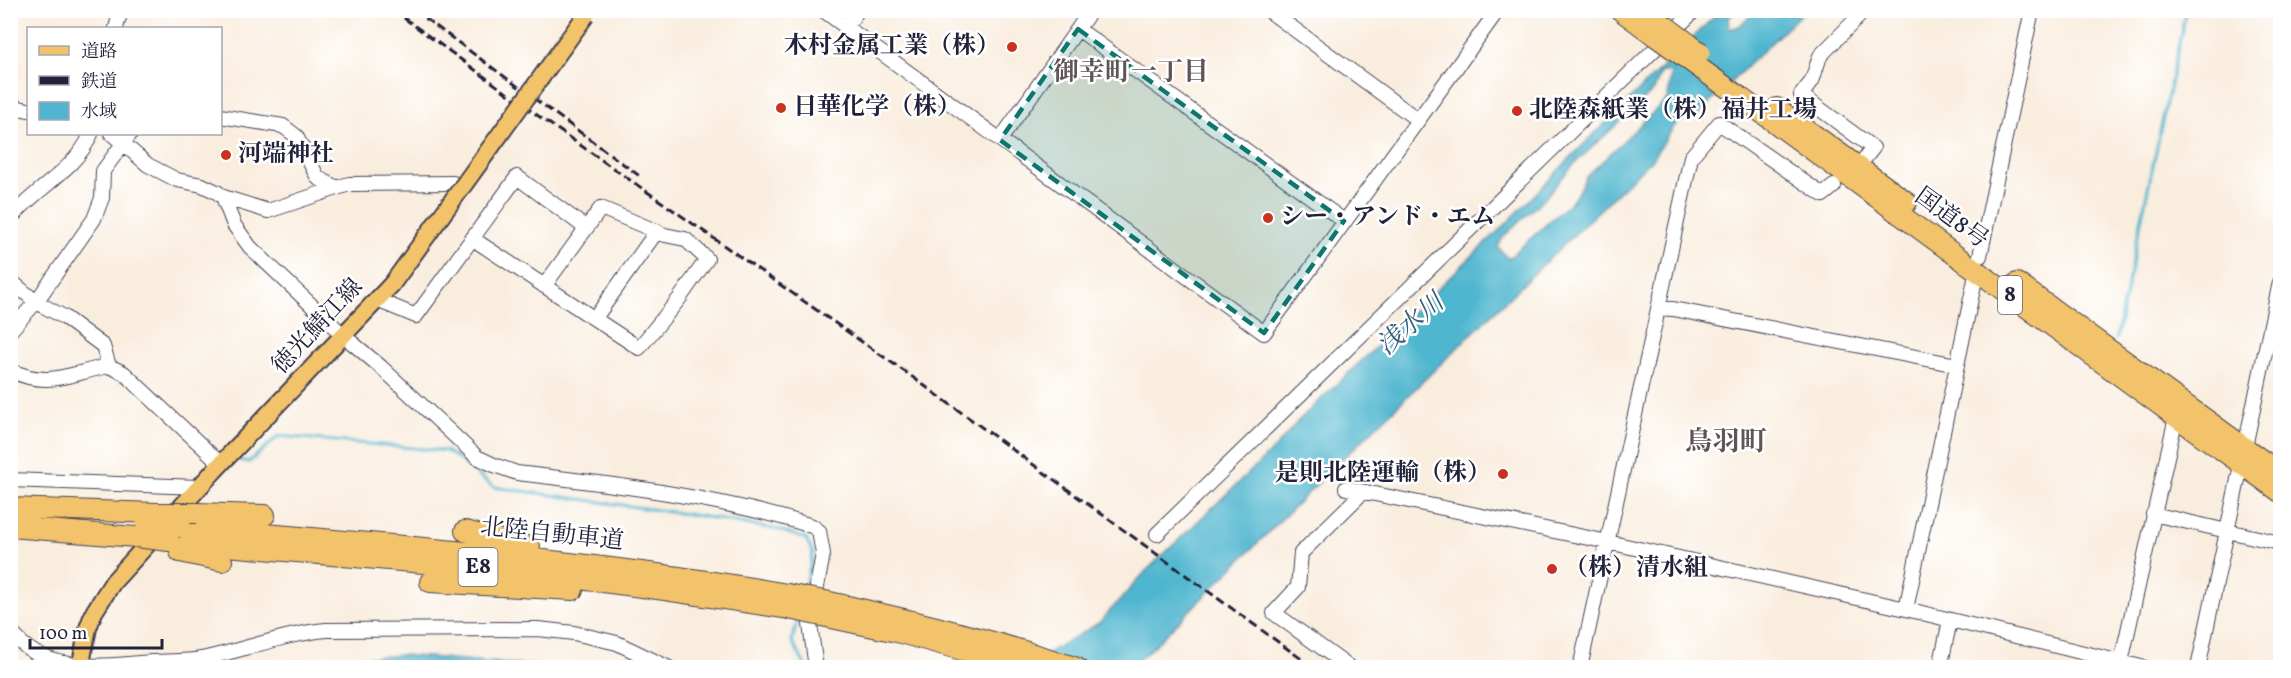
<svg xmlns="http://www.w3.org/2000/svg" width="2291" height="678" font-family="Vollkorn,'Noto Serif JP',serif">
  <rect width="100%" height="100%" fill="#fff"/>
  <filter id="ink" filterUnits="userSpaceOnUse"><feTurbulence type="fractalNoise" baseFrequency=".0167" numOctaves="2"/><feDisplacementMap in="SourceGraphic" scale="12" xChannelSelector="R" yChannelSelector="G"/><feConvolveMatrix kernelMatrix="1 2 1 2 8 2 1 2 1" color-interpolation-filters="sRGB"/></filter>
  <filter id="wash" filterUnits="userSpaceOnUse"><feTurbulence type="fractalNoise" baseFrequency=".008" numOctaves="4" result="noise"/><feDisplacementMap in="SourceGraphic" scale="24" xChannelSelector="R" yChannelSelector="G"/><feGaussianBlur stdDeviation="1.35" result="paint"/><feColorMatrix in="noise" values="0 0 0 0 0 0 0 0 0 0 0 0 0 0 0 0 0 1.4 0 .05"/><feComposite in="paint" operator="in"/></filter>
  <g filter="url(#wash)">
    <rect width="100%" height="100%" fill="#f9edde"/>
    <path fill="#50b6cf" stroke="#396c85" stroke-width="1.5" fill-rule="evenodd" d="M1720 11H1736L1728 19 1730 29 1739 26 1756 11H1804L1697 115 1678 121 1651 160 1318 483 1150 650 1130 667 1022 668 1099 623 1146 571 1278 445 1298 421 1509 221 1576 152ZM1661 72H1671L1668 98 1586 177 1574 199 1508 259 1498 247 1503 237 1544 199 1573 165 1654 90Z
      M402 655 539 666 550 667H309L344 659Z"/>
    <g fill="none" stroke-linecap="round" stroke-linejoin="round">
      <path stroke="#50b6cf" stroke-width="3" d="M2116 339 2186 10
        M233 459 249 462 279 436 446 451C464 461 477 476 494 487L700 516 779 530 806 539 813 553 805 589
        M798 619 792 641 805 665 810 668"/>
    </g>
  </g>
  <g filter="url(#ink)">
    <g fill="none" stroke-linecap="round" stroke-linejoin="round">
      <defs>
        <path id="minor" d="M823 10 1264 333 1498 10
          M1268 10 1418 120
          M1865 10 1820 56 1812 81 1801 95 1873 148 1865 158
          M846 27 858 10
          M116 28 121 10
          M1078 29 1344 221
          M10 106 28 110
          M220 116 283 126 296 136 318 178 337 188
          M112 134 148 165 177 180 202 185 217 192 223 197 234 225 250 247 344 336 381 367 477 457 494 465 517 473C617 485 716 496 812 526L819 531 823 554 810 624 816 668
          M1000 140 1091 10
          M223 197 268 211 349 184 453 183
          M10 219C34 189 76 170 91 134
          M473 239 639 348 679 299 707 259 685 239 665 235 601 208 544 286
          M1980 256 2032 10
          M10 280 36 302 64 317 103 346 109 366 124 373 221 464
          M377 300 416 316 517 177 586 228
          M1658 308 1673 309 1957 365
          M595 318 657 231
          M10 331 36 302 94 219 102 198 103 171 130 134
          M10 370C48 389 70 373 109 366
          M10 480 199 487
          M1346 488 1608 542 1906 609 2145 668
          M2153 514 2280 543
          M1157 534 1695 10
          M1906 609 1977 270
          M10 630C42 676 104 666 151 662 169 661 188 662 206 658 247 649 285 634 326 630L538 629 574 633 617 643 669 668
          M2121 662 2176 417
          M1350 668 1274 613 1298 587 1301 553 1363 492
          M1580 668 1691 157 1719 123 1823 195 1834 186
          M1940 668 1950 620
          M2198 668 2280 282"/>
        <path id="major" d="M80 668 88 628 94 612 113 582 214 471 392 284 434 226"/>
        <path id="highway" d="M1620 10 1655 36
          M1644 10 1667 27
          M1740 97 2176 417 2280 492
          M1777 108 1907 202
          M2017 283 2280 473
          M10 508 156 513
          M196 513 265 515
          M10 527 136 537
          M181 527C384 544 586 559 787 594
          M465 531 530 547
          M169 541 525 572 665 590 784 608
          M180 552 222 561
          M430 582 573 590
          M825 601C911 620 995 640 1077 668
          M822 616 897 632 1027 668"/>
      </defs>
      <use href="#minor" stroke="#424053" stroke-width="16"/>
      <use href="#major" stroke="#424053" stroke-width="20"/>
      <use href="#highway" stroke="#424053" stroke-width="22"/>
      <use href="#minor" stroke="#fff" stroke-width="14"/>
      <use href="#major" stroke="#f2c36a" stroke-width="16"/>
      <use href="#highway" stroke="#f2c36a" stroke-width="20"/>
      <path stroke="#22223b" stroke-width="3" stroke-dasharray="9 4.5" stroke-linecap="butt" d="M393 10 537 115 911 376 1314 668
        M414 10 641 177"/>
      <defs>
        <path id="major-bridge" d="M434 226 586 15"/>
        <path id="highway-bridge" d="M1667 27 1700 52
          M1655 36 1740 97
          M156 513H196
          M146 524 181 527
          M136 537 169 541
          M787 594 825 601
          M784 608 822 616"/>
      </defs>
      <use href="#major-bridge" stroke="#424053" stroke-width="20" stroke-linecap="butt"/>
      <use href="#highway-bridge" stroke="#424053" stroke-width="22" stroke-linecap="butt"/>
      <use href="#major-bridge" stroke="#f2c36a" stroke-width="16"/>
      <use href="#highway-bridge" stroke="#f2c36a" stroke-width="20"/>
    </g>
  </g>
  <path fill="#0f766e" fill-opacity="0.2" stroke="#0f766e" stroke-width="4.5" stroke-dasharray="12 8" stroke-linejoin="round" d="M1078 29 1344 221 1264 333 1000 140Z"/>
  <g fill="#c8321e" stroke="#fff" stroke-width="2">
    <circle cx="1012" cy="47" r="6"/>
    <circle cx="781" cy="108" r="6"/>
    <circle cx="1517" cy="111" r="6"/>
    <circle cx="226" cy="155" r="6"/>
    <circle cx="1268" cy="218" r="6"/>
    <circle cx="1503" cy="474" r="6"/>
    <circle cx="1552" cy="569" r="6"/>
  </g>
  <g text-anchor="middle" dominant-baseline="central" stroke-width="5" stroke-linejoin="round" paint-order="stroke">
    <g fill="#fff" stroke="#646476" stroke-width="1.5">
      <rect x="1998" y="276" width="24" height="38" rx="4.5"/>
      <rect x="458.5" y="548" width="39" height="38" rx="4.5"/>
    </g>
    <g font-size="22" font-weight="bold" fill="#22223b">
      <text x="2010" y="295">8</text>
      <text x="478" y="567">E8</text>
    </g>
    <g font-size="24" font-weight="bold" fill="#22223b" stroke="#fff" text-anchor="start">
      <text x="1000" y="47" text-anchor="end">木村金属工業（株）</text>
      <text x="793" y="108">日華化学（株）</text>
      <text x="1529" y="111">北陸森紙業（株）福井工場</text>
      <text x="238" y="155">河端神社</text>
      <text x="1280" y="218">シー・アンド・エム</text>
      <text x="1491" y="474" text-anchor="end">是則北陸運輸（株）</text>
      <text x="1564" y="569">（株）清水組</text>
    </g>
    <g font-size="24" fill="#22223b" stroke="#fff">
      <text transform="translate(1951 219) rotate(36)">国道8号</text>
      <text transform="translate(318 327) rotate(-47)">徳光鯖江線</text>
      <text transform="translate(552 535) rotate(6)">北陸自動車道</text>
    </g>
    <g font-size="26" font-weight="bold" fill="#615457" stroke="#fff">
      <text x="1131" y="73">御幸町一丁目</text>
    </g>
    <g font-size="26" font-style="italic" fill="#345d76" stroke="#fff">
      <text transform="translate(1411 325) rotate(-41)">浅水川</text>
    </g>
    <g font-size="27" font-weight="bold" fill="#615457" stroke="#fff">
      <text x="1726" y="443">鳥羽町</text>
    </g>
  </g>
  <rect width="2291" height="678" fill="none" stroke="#fff" stroke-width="36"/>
  <rect x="27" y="27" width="195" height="108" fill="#ffffff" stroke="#a7a7b1" stroke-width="1.5"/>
  <rect x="39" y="46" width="30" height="9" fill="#f2c36a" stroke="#a7a7b1" stroke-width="1.5"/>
  <text x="81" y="57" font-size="18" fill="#22223b">道路</text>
  <rect x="39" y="76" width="30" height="9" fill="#22223b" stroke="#a7a7b1" stroke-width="1.5"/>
  <text x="81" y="87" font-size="18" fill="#22223b">鉄道</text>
  <rect x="39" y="102" width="30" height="18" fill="#50b6cf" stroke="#a7a7b1" stroke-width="1.5"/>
  <text x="81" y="117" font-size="18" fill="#22223b">水域</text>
  <path d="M30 639v9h132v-9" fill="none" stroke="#22223b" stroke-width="3"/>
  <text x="39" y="639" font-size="18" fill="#22223b" stroke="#ffffff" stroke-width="4.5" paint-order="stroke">100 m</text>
</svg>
